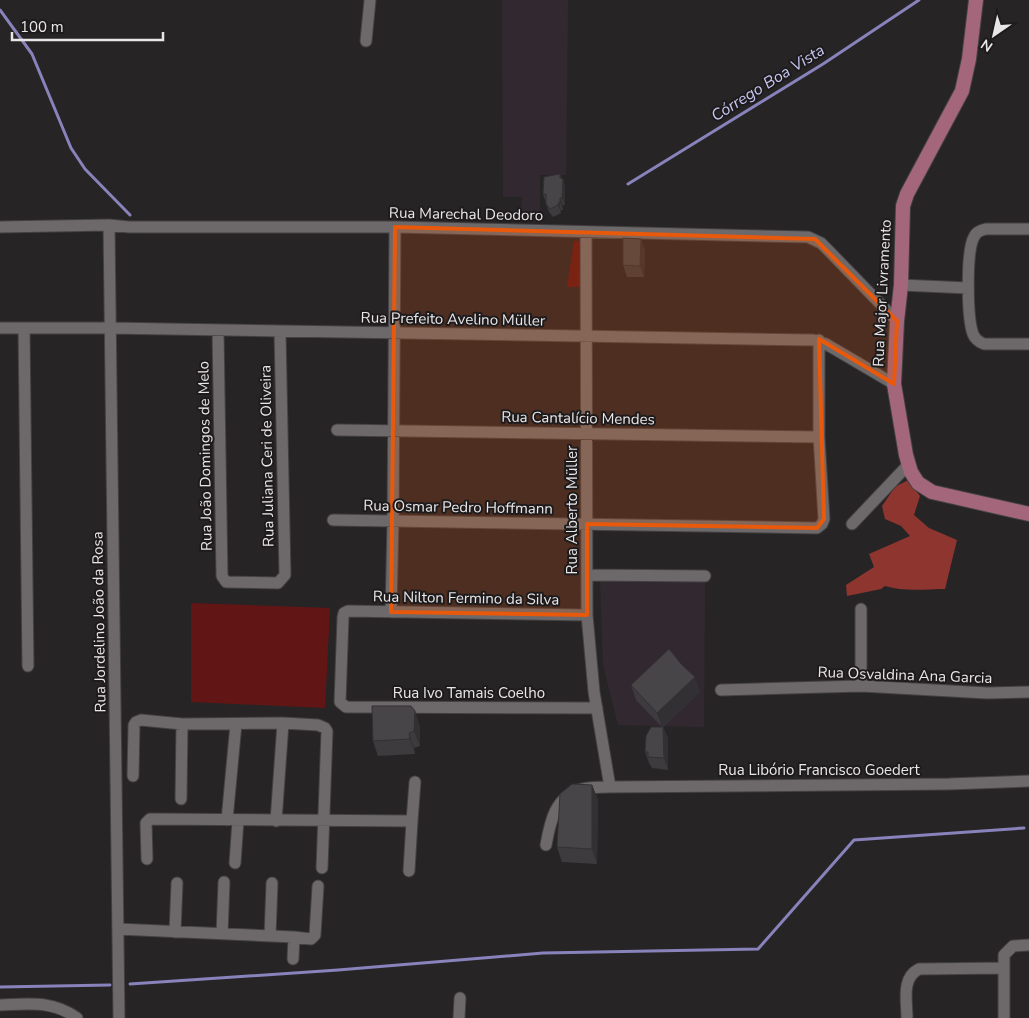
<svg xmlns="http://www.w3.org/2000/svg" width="1029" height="1018" font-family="'Nunito Sans',sans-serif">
  <rect width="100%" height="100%" fill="#272426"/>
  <path fill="#322930" d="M502 0H568L566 175H540V222H521L522 197H503Z
    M600 581 705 582 704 727 618 725 603 665Z"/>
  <path fill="#611615" d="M574 241H579L580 287H567Z
    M191 603 330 608 325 708 191 702Z"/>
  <path fill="#8f3530" d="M908 480 920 496 914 515 929 528 957 540 945 589C926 589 904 592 885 586L881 589 847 596 846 585 874 567 869 554 910 536 901 526 885 519 882 506 895 487Z"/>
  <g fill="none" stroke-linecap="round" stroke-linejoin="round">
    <path stroke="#8883bb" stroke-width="3" d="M0 10 32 54 71 148 85 169 130 215
      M628 184 823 64 919 0
      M130 984 338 970 543 953 758 949 854 840 1024 828
      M0 987 110 985"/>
    <defs>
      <path id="minor" d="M366 41 370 0
        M109 225 119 1018
        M0 227 109 225 129 227H395L808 237 821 243 828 250 897 321
        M1029 229H986C981 230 976 232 974 237 966 251 967 318 973 334 975 339 979 342 984 344H1029
        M586 232 587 615 594 692 610 787
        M901 285 968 288
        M0 328H110L813 340 826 344 894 384
        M24 328 28 666
        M218 331 222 576 226 582 278 583 285 575 280 332
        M337 430 819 437
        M333 520 817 528 822 524 824 519 819 437V340
        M852 524 908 465
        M587 575 705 576
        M391 612 393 521 395 227
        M587 615 348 611 344 613 343 617 340 702 346 707 597 708
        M861 686V609
        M721 690 861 686 987 693 1029 692
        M133 776 134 725 136 722 141 720 182 724 283 723 318 725 325 728 327 731 322 868
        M181 799 182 724
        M227 820 236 724
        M276 821 283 723
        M546 845C550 822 555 796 582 789 590 787 601 787 610 787L949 784 1029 781
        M147 859 146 823 150 819 412 821 415 782
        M235 863 238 821
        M409 871 412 821
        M118 929 294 937 293 959
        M175 932 177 883
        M222 934 224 882
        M270 936 272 883
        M294 937 311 939 315 935 318 886
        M0 1005C29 1004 52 1000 77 1018
        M459 1018 460 998
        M907 1018C907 1001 901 978 919 969L1003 968
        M1004 1018V955L1013 946 1029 945"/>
      <path id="major" d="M976 0 969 59 962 91 907 194 903 206 901 285 897 321 894 384 906 455 911 472 918 483 932 492 1029 514"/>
    </defs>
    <use href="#minor" stroke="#444143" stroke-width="13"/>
    <use href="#major" stroke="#444143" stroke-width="16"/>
    <use href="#minor" stroke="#6d696b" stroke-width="11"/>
    <use href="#major" stroke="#a4667b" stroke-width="14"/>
  </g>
  <path fill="#3d3b3e" d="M560 174 565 186V205H563V210H561V213L553 217 549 212 543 194Z
    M641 239 645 251 644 277H627L623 265Z
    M631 685 700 692 663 727 668 738V770L652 768 649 763 645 752 662 727 636 700Z
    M420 726V746L414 748 415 754 378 756 373 741Z
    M592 785 598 800 597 864 562 862 557 847Z"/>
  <path fill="#323032" d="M560 174 562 182 563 179 565 186V205L562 198Z
    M560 198 563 205V210L560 202Z
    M559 202 561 210V213L558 205Z
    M641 239 645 251 644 277 640 266Z
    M695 677 700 692 662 727 657 713Z
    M415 711 420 726V746L414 731Z
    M663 727 668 738V770L664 758Z
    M409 733 414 748 415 754 410 739Z
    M592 785 598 800 597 864 592 849Z"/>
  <path fill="#474548" stroke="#323032" d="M560 174V178L563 179 562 198H560V202H559L558 205 550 209 546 204V194H543L544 177Z
    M623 238 641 239 640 266 623 265Z
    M669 649 682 665 695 677 657 713 631 685Z
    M372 706H411L415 711 414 731 409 733 410 739 373 741Z
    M651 727H663L664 758 648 757V752H645L646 736Z
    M572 784 592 785V849L557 847 560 794Z"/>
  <path fill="#e8590c" fill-opacity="0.2" stroke="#e8590c" stroke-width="4" stroke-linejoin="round" d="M395 227 815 239 897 321 894 384 819 339 824 519 817 528 587 524V615L391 612Z"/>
  <g text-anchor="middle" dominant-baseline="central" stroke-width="4" stroke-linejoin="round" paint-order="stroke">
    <g font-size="15" fill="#e9e6e8" stroke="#1e1b1d">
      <text transform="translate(466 214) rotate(1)">Rua Marechal Deodoro</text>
      <text transform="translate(882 293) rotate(-87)">Rua Major Livramento</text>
      <text transform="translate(453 319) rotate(1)">Rua Prefeito Avelino Müller</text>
      <text transform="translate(578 418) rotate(1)">Rua Cantalício Mendes</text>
      <text transform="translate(205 456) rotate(-91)">Rua João Domingos de Melo</text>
      <text transform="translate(267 456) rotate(-91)">Rua Juliana Ceri de Oliveira</text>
      <text transform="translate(458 507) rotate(1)">Rua Osmar Pedro Hoffmann</text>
      <text transform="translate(572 510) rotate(-90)">Rua Alberto Müller</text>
      <text transform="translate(466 598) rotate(1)">Rua Nilton Fermino da Silva</text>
      <text transform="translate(99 622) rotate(-91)">Rua Jordelino João da Rosa</text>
      <text transform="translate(905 675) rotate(2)">Rua Osvaldina Ana Garcia</text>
      <text x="469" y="693">Rua Ivo Tamais Coelho</text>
      <text x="819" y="770">Rua Libório Francisco Goedert</text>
    </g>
    <g font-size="16" font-style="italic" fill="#c7c7f3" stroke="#1e1b1d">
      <text transform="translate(768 83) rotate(-32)">Córrego Boa Vista</text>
    </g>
  </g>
  <g transform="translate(994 35) rotate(214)" stroke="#1e1b1d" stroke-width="4" paint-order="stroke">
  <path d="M0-4L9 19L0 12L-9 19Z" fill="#e9e6e8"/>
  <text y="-8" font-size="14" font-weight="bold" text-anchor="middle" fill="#e9e6e8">N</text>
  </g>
  <path d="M12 32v8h151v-8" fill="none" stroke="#e9e6e8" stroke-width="2.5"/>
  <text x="20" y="32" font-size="15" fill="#e9e6e8" stroke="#1e1b1d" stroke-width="4" paint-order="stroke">100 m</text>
</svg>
